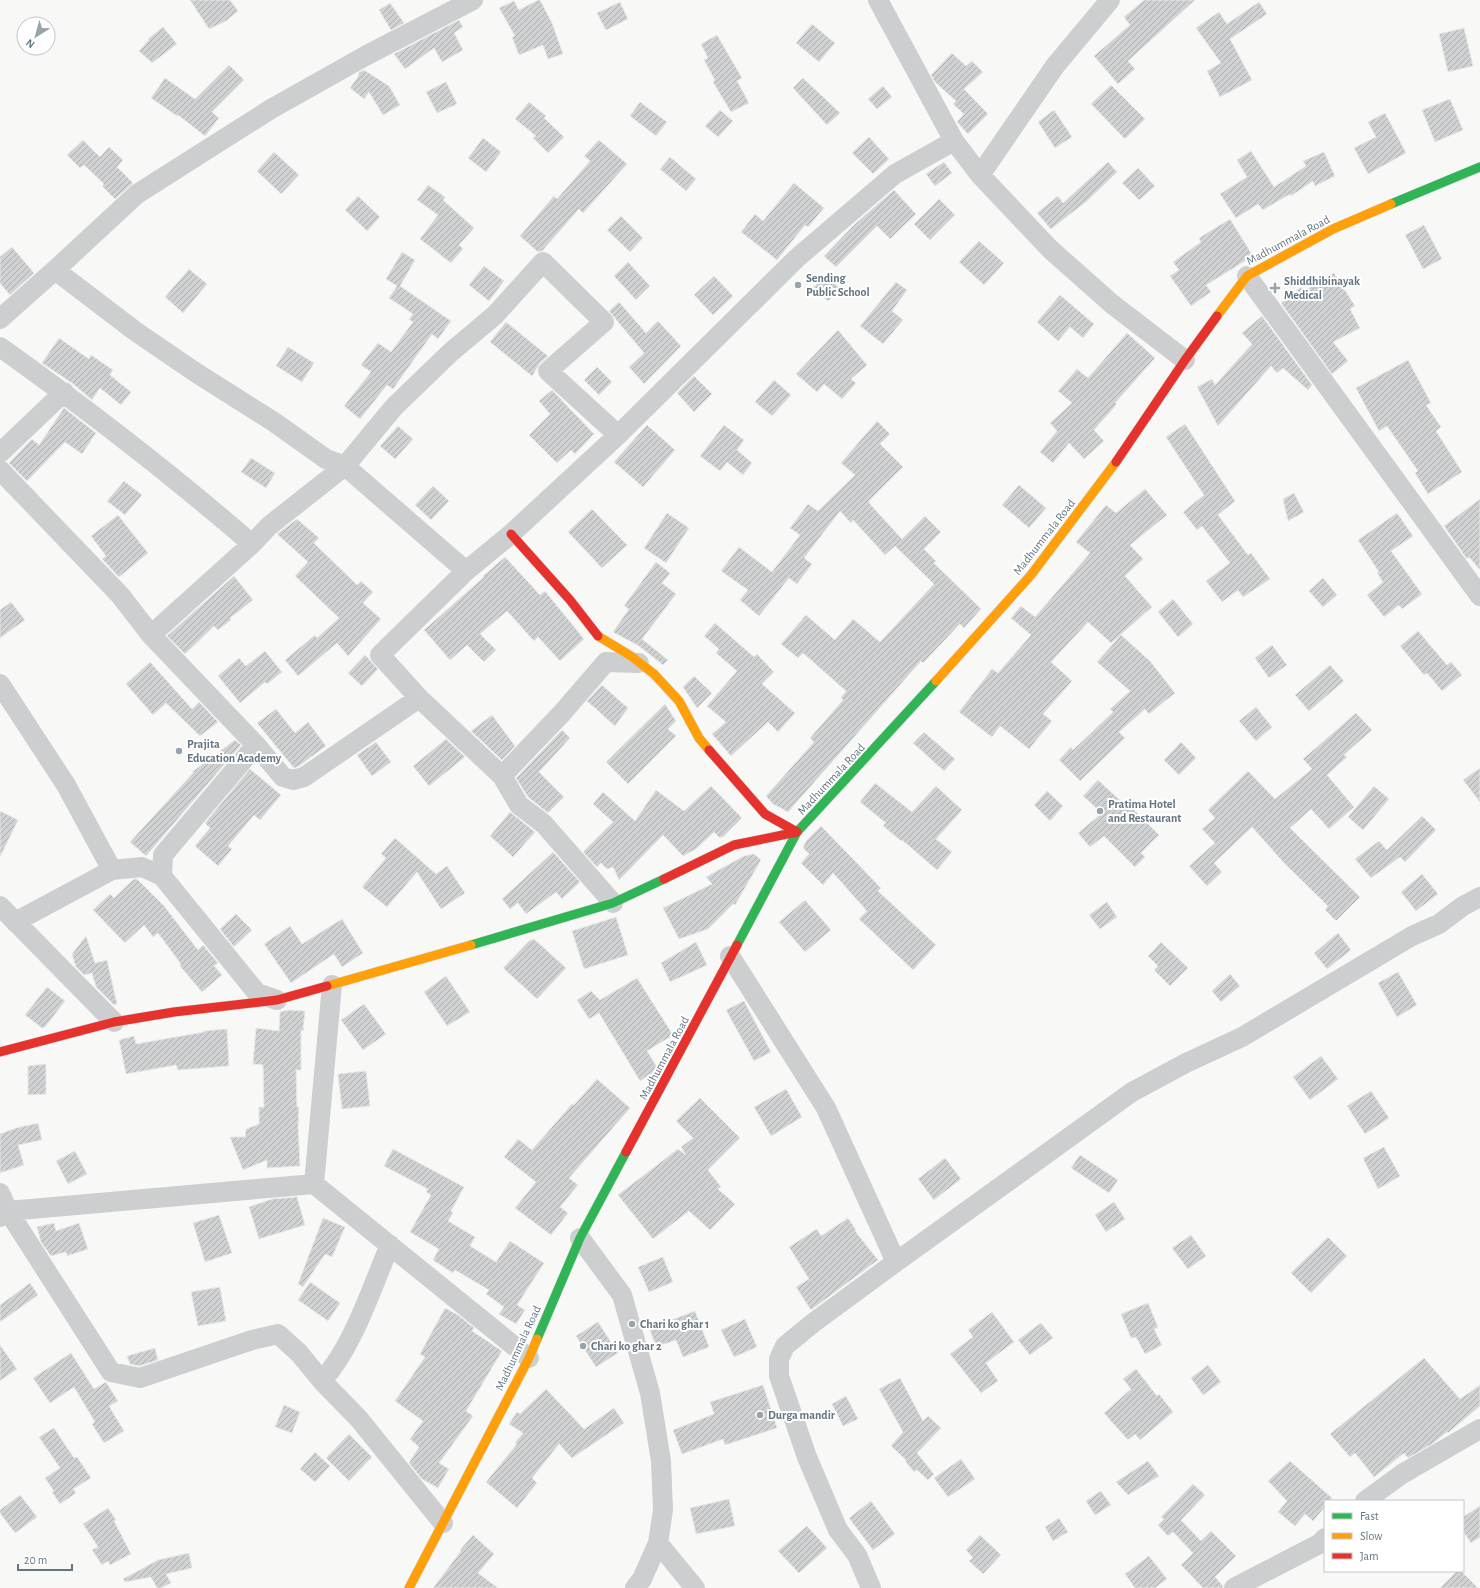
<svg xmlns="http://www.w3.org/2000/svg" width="1480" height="1588" font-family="'Alegreya Sans',sans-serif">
  <defs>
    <pattern id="building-hatch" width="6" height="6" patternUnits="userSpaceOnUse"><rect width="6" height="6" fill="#cfd1d2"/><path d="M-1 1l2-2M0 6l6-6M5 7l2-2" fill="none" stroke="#acaeb0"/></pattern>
  </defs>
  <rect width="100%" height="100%" fill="#f8f8f7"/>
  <path fill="url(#building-hatch)" stroke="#e8e8e7" d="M190 0H230L238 11 226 21 209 29Z
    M538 0H540L552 23 563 54 548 59 543 45 519 55 512 37 515 36 499 8 514 1 519 10Z
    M1144 0H1195L1128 61 1135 69 1118 84 1094 56 1130 25 1124 17Z
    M620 2 628 19 606 30 597 13Z
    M1259 2 1267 14 1230 39 1252 80 1220 97 1207 71 1221 63 1196 28 1219 12 1227 24Z
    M390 3 404 23 391 30 379 10Z
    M459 20 463 27 454 33 463 50 442 62 434 48 405 69 394 54Z
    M812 24 835 43 819 62 796 43Z
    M163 27 177 44 152 63 139 51 149 40 148 39Z
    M1464 28 1473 66 1448 72 1439 34Z
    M717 35 742 78 737 81 749 103 731 112 713 82 715 80 704 60 708 58 701 44Z
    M952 53 966 66 972 61 983 72 964 89 988 114 968 134 957 122 964 114 953 104 956 101 935 82 931 75Z
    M229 65 244 80 212 112 219 118 205 136 178 115 177 116 151 98 165 78 195 99Z
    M364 70 389 86 400 105 383 115 369 92 364 99 350 88 359 75 358 73Z
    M803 78 840 113 827 125 793 88Z
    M446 82 457 104 437 113 426 92Z
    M1111 85 1145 119 1125 139 1091 104Z
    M883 86 892 97 877 109 868 99Z
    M1450 99 1463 130 1435 142 1422 110Z
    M529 102 546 116 544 118 564 137 548 153 533 138 536 136 515 119Z
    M640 102 667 122 656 136 630 116Z
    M720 110 733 121 718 137 705 126Z
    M1054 110 1072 137 1055 148 1038 122Z
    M1385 113 1406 153 1368 174 1354 148 1376 137 1368 122Z
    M869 137 889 159 873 174 852 153Z
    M483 138 501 152 486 172 468 158Z
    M83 140 100 157 109 147 123 160 117 167 133 183 115 199 102 186 104 184 84 165 80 168 67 155Z
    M599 140 627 164 583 213 579 209 542 251 538 252 520 236 554 196 557 199 590 161 584 156Z
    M1251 151 1274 187 1306 166 1303 161 1324 152 1335 176 1315 186 1313 181 1291 196 1290 194 1263 210 1258 204 1236 218 1220 194 1247 177 1237 160Z
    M274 152 299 175 281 194 257 171Z
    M670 157 696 179 686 191 660 169Z
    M944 162 952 173 935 186 926 174Z
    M1108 162 1117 172 1087 201 1051 229 1037 213 1058 196 1063 203Z
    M1138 168 1155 186 1139 200 1122 183Z
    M794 183 824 208 808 227 805 225 777 260 741 232 755 214 763 221Z
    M428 185 445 197 443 200 474 228 459 245 463 249 451 263 420 239 438 215 417 200Z
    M894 190 916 214 890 239 877 226 836 267 824 256 855 224Z
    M358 196 380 217 367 231 345 210Z
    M939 199 955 215 930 240 914 224Z
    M621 216 643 238 630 252 607 230Z
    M1230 219 1253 256 1206 285 1211 292 1191 306 1170 276 1179 270 1173 262 1201 242 1199 238Z
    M1424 225 1442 259 1423 269 1405 235Z
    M979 241 1004 263 984 285 959 262Z
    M12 247 34 273 10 295 0 283V257Z
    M402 252 415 260 400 286 451 321 438 339 432 334 393 389 387 385 360 419 344 406 371 372 361 365 378 343 391 352 413 322 409 319 413 314 389 298 397 286 386 279Z
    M628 262 650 286 636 300 614 276Z
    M484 266 504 281 489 301 469 285Z
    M189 269 207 284 183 313 165 297Z
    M1334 273 1355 306 1350 309 1360 328 1333 342 1348 361 1332 374 1281 303 1301 287 1304 291Z
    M826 275 840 289 828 301 813 288Z
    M714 276 733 296 713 315 694 295Z
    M896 282 907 290 892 311 903 320 883 344 860 326Z
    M1060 295 1094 324 1083 338 1070 327 1058 341 1037 322Z
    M619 302 646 333 658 321 681 346 644 384 629 367 644 353 609 311Z
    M1262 316 1312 385 1308 390 1283 368 1277 373 1271 366 1218 426 1197 387 1212 379 1215 385 1252 344 1242 333Z
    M506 322 548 356 540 363 532 376 490 342Z
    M838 330 867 365 851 379 856 383 842 399 824 384 817 392 796 374Z
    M1127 333 1155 358 1115 403 1117 404 1094 430 1104 441 1084 459 1069 443 1053 463 1040 452 1057 431 1050 423 1072 403 1058 391 1077 369 1088 378Z
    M59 338 89 359 91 355 113 370 110 375 131 392 121 405 100 388 92 400 72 383 42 363Z
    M288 347 314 363 302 382 276 366Z
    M1408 360 1431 403 1426 405 1441 427 1436 431 1462 472 1428 494 1415 473 1418 471 1387 426 1379 431 1356 388Z
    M597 367 612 382 599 395 584 380Z
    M694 376 712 394 694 412 677 393Z
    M774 380 791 395 772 416 755 402Z
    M552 390 594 434 575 454 571 450 557 463 529 435 550 414 539 401Z
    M64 408 96 433 82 454 65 442 27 481 9 463 32 439 39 445Z
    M877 421 890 434 880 444 903 467 869 501 870 504 902 539 925 516 941 532 924 549 936 561 934 563 981 609 964 628 960 624 923 663 921 661 788 812 773 804 766 796 814 742 810 738 843 700 841 698 846 691 803 653 798 658 781 644 806 615 835 640 853 619 880 642 934 584 895 546 885 555 853 520 851 523 840 511 804 558 812 564 797 584 789 578 759 616 740 600 748 590 721 571 739 547 772 572 800 535 790 528 808 504 818 511 855 475 841 463Z
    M1185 424 1235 501 1218 515 1248 555 1251 553 1270 579 1243 597 1238 590 1222 602 1206 581 1230 563 1202 526 1197 530 1183 512 1204 495 1166 437Z
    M647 425 675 450 643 487 614 462Z
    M724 425 744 440 737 450 752 463 743 475 727 462 720 471 700 456Z
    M398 426 413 439 395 459 380 446Z
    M251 458 275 473 266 488 241 472Z
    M124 481 142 495 125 515 107 501Z
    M1019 485 1046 508 1029 528 1002 505Z
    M433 486 449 501 431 520 415 505Z
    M1145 489 1167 515 1130 545 1143 559 1125 576 1152 607 1111 643 1088 622 1051 662 1072 681 1043 714 1052 721 1029 749 1000 726 992 737 959 712 992 669 998 673 1031 635 1011 618 1021 606 1035 617 1090 553 1076 542 1106 505 1116 513Z
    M1294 493 1304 512 1288 521 1283 499Z
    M1480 499V570L1469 557 1467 559 1444 526Z
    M592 509 627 545 602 568 568 532Z
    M667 513 689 528 666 563 644 548Z
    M1397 513 1413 536 1391 551 1422 594 1402 609 1399 605 1384 617 1367 595 1383 582 1377 573 1379 572 1358 540Z
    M118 515 148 553 119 577 102 559 106 556 91 536Z
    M297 519 319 538 314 543 357 585 361 581 373 592 363 603 381 619 348 656 337 643 298 676 285 660 315 635 317 638 339 618 295 576 308 562 277 534Z
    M505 557 540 595 545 591 584 639 560 661 538 637 534 641 507 611 480 634 496 650 484 662 467 645 450 660 424 630 484 577 483 576Z
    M656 562 670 573 662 583 676 594 642 639 668 660 663 665 639 646 613 632 629 609 624 606Z
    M234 576 253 600 230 618 231 620 218 630 214 626 185 654 167 636Z
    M1323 578 1337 595 1323 607 1309 591Z
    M1173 599 1193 624 1178 637 1158 612Z
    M11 602 25 620 0 638V610Z
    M715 623 754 657 757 654 774 672 762 684 795 713 778 732 768 722 731 756 712 734 726 722 707 706 737 671 716 653 719 649 704 636Z
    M1418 631 1447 665 1451 662 1462 675 1442 691 1427 673 1424 675 1400 646Z
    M1121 635 1150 661 1175 693 1149 714 1145 709 1119 732 1125 738 1080 781 1059 760 1071 747 1073 750 1113 712 1110 709 1130 691 1097 662Z
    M1272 645 1287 665 1269 678 1255 658Z
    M265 651 282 672 267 684 265 682 240 703 218 676 239 658 246 666Z
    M365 655 378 669 362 686 348 673Z
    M150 662 192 709 199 702 218 722 200 736 166 703 153 715 126 684Z
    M1330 665 1344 681 1309 711 1295 695Z
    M694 676 712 693 697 708 683 687Z
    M602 685 628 708 615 726 587 701Z
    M665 704 676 721 668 729 676 736 628 784 606 762Z
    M1256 707 1272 727 1256 741 1239 721Z
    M276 709 295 733 308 722 326 746 299 766 294 768 257 723Z
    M1356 713 1372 730 1344 755 1347 757 1327 775 1354 807 1329 829 1311 809 1290 828 1360 897 1336 921 1325 910 1328 906 1285 864 1252 827 1214 863 1222 872 1207 886 1189 866 1215 843 1202 829 1215 818 1208 810 1248 771 1275 799 1312 769 1303 759Z
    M492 715 515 746 502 760 471 731Z
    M562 730 570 738 539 772 564 797 548 813 528 797 516 778Z
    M924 732 955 759 944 771 913 743Z
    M446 739 465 757 429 786 413 766Z
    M235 740 241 745 146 856 130 842 194 772H192Z
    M376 742 391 762 372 776 357 755Z
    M1181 742 1196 758 1179 775 1164 760Z
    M1480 768V802L1463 780Z
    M250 769 281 795 260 820 254 815 228 846 232 849 218 866 195 846 210 828 205 823Z
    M1098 780 1123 803 1125 801 1159 835 1141 853 1145 857 1135 867 1104 836 1090 847 1078 833 1102 813 1083 796Z
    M875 783 912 812 936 786 962 810 936 839 952 852 937 870 902 840 901 841 883 826 886 823 860 802Z
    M711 786 742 818 724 836 720 838 714 832 696 849 683 856 663 835 619 880 613 867 607 869 601 863 597 867 583 852 613 822 593 804 603 792 635 821 656 790 684 811Z
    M1374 786 1389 799 1363 830 1348 817Z
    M1047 791 1063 806 1050 821 1034 805Z
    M0 811 18 820 0 857Z
    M510 812 535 832 513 857 490 836Z
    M1422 816 1436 830 1405 862 1400 857 1371 878 1355 859 1379 841 1387 850Z
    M821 826 881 888 878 891 936 945 913 970 859 919 867 911 833 873 823 885 801 863 809 854 803 848 806 841Z
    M395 838 436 874 447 866 465 893 441 909 417 872 387 907 362 887 386 858 381 854Z
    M553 852 580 882 562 899 556 892 526 914 518 903 510 909 502 899Z
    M754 854 761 860 735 905 733 904 708 929 679 939 663 908 712 884 706 877 744 856Z
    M1422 874 1438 894 1416 911 1401 892Z
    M134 879H137L164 906 198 950 203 945 218 963 214 966 222 975 202 992 180 966 181 964 158 933 153 937 144 925 125 943 93 910 110 894 114 898Z
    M805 900 831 930 805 952 779 922Z
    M1107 902 1117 917 1100 929 1089 915Z
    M236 914 252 930 234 947 220 929Z
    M616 917 628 955 584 969 572 931Z
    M342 919 363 953 342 967 334 954 291 983 264 944 290 926 302 944Z
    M1338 933 1351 950 1327 969 1314 953Z
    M86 936 95 963 107 960 117 1004 114 1005 96 987 92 973 84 975 76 967 72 954Z
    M534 939 566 968 537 999 503 968 529 941Z
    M696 942 707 965 670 982 661 963Z
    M1161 942 1188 968 1170 986 1154 970 1158 966 1148 956Z
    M1398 972 1417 1005 1397 1017 1378 983Z
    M1230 974 1240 986 1221 1002 1212 991Z
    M446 976 470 1012 447 1026 424 992Z
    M637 978 673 1035 647 1051 657 1067 655 1071 640 1081 599 1013 589 1019 577 1000 591 991 600 1000Z
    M47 987 65 1001 45 1027 42 1028 25 1015Z
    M744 1001 771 1052 754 1061 726 1010Z
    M364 1004 386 1034 363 1050 341 1020Z
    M289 1010 305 1011 303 1031 301 1030V1070H296L297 1107H299L298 1125 300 1166 267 1168V1160L243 1170 230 1137H245L246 1129 259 1124V1107H264L263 1065 253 1064 256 1028 279 1031 280 1012Z
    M227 1029 229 1066 178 1070 176 1065 126 1074 119 1040 134 1036 136 1044 204 1032V1031Z
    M1321 1056 1338 1079 1310 1100 1293 1077Z
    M46 1064V1094L28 1095V1066Z
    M366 1071 370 1106 342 1109 338 1074Z
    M597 1079 630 1108 569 1178 578 1185 560 1207 568 1213 551 1235 515 1208 536 1182 504 1157 518 1139 532 1150 572 1104 574 1105Z
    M786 1089 802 1117 771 1136 754 1107Z
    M1371 1091 1389 1118 1365 1134 1347 1106Z
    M700 1098 740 1138 708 1170 721 1187 718 1189 735 1204 710 1230 689 1211 653 1239 618 1195 678 1149 686 1155 681 1147 693 1138 676 1121Z
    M38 1123 42 1140 18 1145 24 1165 0 1173V1134L16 1128Z
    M1384 1147 1400 1176 1378 1189 1363 1158Z
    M393 1149 464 1187 451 1211 453 1213 448 1221 475 1237 470 1246 496 1262 510 1241 544 1263 517 1305 525 1310 516 1324 499 1314 504 1307 486 1294 489 1290 455 1270 453 1273 433 1260 439 1249 410 1232 431 1195 426 1192 428 1189 384 1166Z
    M75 1151 87 1174 68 1184 56 1161Z
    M1080 1155 1118 1180 1109 1193 1071 1168Z
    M945 1158 961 1179 934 1200 918 1179Z
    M297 1197 305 1225 259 1239 249 1207 272 1199Z
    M1114 1202 1125 1219 1106 1232 1095 1215Z
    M219 1215 232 1253 205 1262 193 1223Z
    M323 1218 345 1227 332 1257 325 1254 303 1287 298 1284Z
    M848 1218 856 1230 855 1231 878 1260 811 1310 796 1287 809 1279 789 1247 817 1229 821 1236Z
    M54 1223 56 1231 79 1223 88 1249 67 1256 66 1252 51 1256 41 1242 37 1227Z
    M1191 1235 1206 1256 1188 1269 1172 1248Z
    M1328 1237 1347 1256 1311 1293 1291 1273Z
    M663 1257 673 1282 649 1292 638 1267Z
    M310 1282 340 1303 328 1321 298 1300Z
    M30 1283 38 1295 0 1322V1305Z
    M220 1287 226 1321 198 1326 191 1292Z
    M1148 1303 1158 1327 1154 1329 1162 1345 1145 1354 1136 1337 1131 1338 1121 1314Z
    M445 1308 458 1315 474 1328 472 1331 502 1351 466 1411 473 1416 439 1463 449 1469 438 1488 422 1479 409 1463 419 1447 410 1439 423 1421 395 1401 425 1357 420 1354Z
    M695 1311 709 1347 683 1357 676 1340 656 1347 650 1330 670 1324 669 1321Z
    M992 1312 1014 1342 986 1363 998 1381 981 1393 950 1354 973 1337 968 1330Z
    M745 1319 757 1347 734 1357 721 1330Z
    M598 1322 618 1353 596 1367 576 1336Z
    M1041 1323 1053 1338 1030 1355 1018 1340Z
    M0 1345 17 1369 0 1381Z
    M155 1348 158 1360 139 1366 130 1364 127 1356Z
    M71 1353 94 1389 106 1382 118 1401 109 1406 124 1431 104 1443 92 1424 95 1422 74 1387 50 1403 33 1378Z
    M1424 1358 1460 1399 1480 1385V1406L1448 1433 1447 1432 1432 1444 1408 1458 1404 1453 1374 1477 1355 1453 1350 1457 1330 1434Z
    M1208 1365 1221 1382 1203 1395 1191 1378Z
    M1136 1369 1157 1396 1159 1394 1173 1412 1140 1440 1135 1434 1128 1440 1104 1413 1131 1389 1123 1379Z
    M900 1378 923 1421 928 1416 941 1428 917 1453 934 1474 928 1480 917 1470 914 1472 905 1461 906 1460 891 1446 903 1432 879 1389Z
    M763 1385 777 1428 725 1445 723 1439 682 1454 673 1430 714 1414 710 1402Z
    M546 1389 584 1429 614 1408 624 1423 572 1458 559 1444 532 1478 537 1483 517 1508 486 1482 517 1444 515 1443 523 1433 509 1424 517 1412 520 1414Z
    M846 1396 858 1419 843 1426 832 1404Z
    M284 1405 300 1412 292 1433 275 1427Z
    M54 1428 74 1458 77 1457 91 1478 73 1489 76 1493 60 1504 52 1492 54 1491 45 1478 60 1468 39 1437Z
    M349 1434 372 1457 349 1481 326 1458Z
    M315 1452 330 1466 315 1482 300 1469Z
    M961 1459 975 1479 948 1497 934 1478Z
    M1148 1461 1159 1476 1128 1495 1116 1482Z
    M1290 1461 1332 1498 1330 1501H1325V1507L1313 1521 1305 1514 1295 1526 1278 1512 1287 1501 1268 1481Z
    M1193 1484 1205 1495 1181 1520 1201 1541 1211 1531 1236 1556 1215 1577 1223 1586V1588H1203L1181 1565 1193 1553 1173 1532 1168 1536 1158 1525 1164 1519 1161 1517Z
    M1101 1491 1111 1505 1095 1515 1086 1501Z
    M20 1495 37 1517 15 1533 0 1513V1510Z
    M729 1499 735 1526 696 1534 690 1508Z
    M871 1501 895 1534 873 1550 849 1518Z
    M1480 1506V1537L1471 1543 1463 1531V1517Z
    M108 1508 116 1520 114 1521 131 1554 110 1565 108 1561 102 1565 92 1550 98 1547 83 1524Z
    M1059 1518 1068 1532 1053 1541 1045 1527Z
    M807 1526 827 1548 799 1573 778 1551Z
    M473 1535 494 1554 478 1573 498 1588H433L461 1551 460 1550Z
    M980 1535 1001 1555 983 1574 969 1561 973 1558 966 1550Z
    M189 1553 192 1568 166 1574 171 1583 161 1588H157L151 1577 125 1582 123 1579 158 1560Z
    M1149 1556 1167 1579 1155 1588H1135L1125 1574Z
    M1457 1571H1461L1478 1588H1440Z"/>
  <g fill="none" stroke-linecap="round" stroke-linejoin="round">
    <defs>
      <path id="fast" d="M1391 204 1480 167
        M471 945 613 903 664 879
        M737 945 797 832 936 681
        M537 1339 580 1238 626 1152"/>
      <path id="slow" d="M1217 316 1247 276 1333 229 1391 204
        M598 636 631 656 654 674 679 701 699 738 709 750
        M936 681 1031 575 1116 462
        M327 986 471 945
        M409 1588 529 1358 537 1339"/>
      <path id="jam" d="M1116 462 1185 360 1217 316
        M511 534 570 600 598 636
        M664 879 734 845 797 832 765 814 709 750
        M0 1052 114 1022 174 1012 277 1000 327 986
        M626 1152 737 945"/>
    </defs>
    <use href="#fast" stroke="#d5d6d7" stroke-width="10"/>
    <use href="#slow" stroke="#d5d6d7" stroke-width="10"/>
    <use href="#jam" stroke="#d5d6d7" stroke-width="10"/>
    <path stroke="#cdcecf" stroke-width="20" d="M878 0 954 141 980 175 1050 249 1112 304 1185 360
      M980 175 1055 66 1110 0
      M55 270 135 331 195 372 274 422 326 459 345 466 466 571
      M1247 276 1480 596
      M0 319 55 270 137 194 271 109 367 55 473 0
      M0 347C87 409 171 474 252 544
      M0 453 64 392
      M0 470 120 595 151 635 256 745 283 777 293 780 304 777 419 698
      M151 635 252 544 269 526 345 466 394 407 451 352 495 315 543 262 604 322 548 371 618 435
      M0 684 66 785 112 870
      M502 776 562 713 606 662 639 663
      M162 876 257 993 277 1000
      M613 903 544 824 519 805 502 776 419 698 380 655 466 571 511 534 618 435 797 258 895 174 954 141
      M0 906 114 1022
      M15 922 112 870 142 867 162 876 163 855 256 745
      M730 956 826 1108 896 1262
      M314 1184 332 985
      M0 1193 8 1211 111 1372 140 1378 252 1340 278 1334 299 1353 322 1381
      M0 1217 8 1211 314 1184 529 1358
      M580 1238 622 1295 650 1393 661 1461 663 1510 658 1543 642 1579 635 1588
      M390 1245C371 1289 354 1345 322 1381L359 1419 443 1523
      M1365 1501 1402 1474 1480 1429
      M658 1543 695 1588
      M871 1588 857 1555 838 1530 807 1457 779 1376V1359L785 1346 813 1323 896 1262 1132 1092 1186 1063 1242 1037 1412 936 1439 924 1463 906 1480 897
      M1234 1588 1319 1544 1325 1538"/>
    <use href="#fast" stroke="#30b455" stroke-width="9"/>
    <use href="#slow" stroke="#ff9f0a" stroke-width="9"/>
    <use href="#jam" stroke="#e5322d" stroke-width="9"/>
  </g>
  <g fill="#98a4ab" stroke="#fff" stroke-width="1.5">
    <circle cx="798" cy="285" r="4"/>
    <path d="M1273 282h4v4h4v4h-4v4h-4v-4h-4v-4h4z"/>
    <circle cx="179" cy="751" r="4"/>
    <circle cx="1100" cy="811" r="4"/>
    <circle cx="632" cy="1324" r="4"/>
    <circle cx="583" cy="1346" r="4"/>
    <circle cx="760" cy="1415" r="4"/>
  </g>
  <g text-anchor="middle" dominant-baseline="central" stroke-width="4" stroke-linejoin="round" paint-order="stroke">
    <g font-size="12" fill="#647682" stroke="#fff">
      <text transform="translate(1288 240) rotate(-28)">Madhummala Road</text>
      <text transform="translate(1044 537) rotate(-52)">Madhummala Road</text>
      <text transform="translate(831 779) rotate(-47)">Madhummala Road</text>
      <text transform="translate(664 1058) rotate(-62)">Madhummala Road</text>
      <text transform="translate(518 1348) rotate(-65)">Madhummala Road</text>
    </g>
    <g font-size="12" font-weight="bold" fill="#647682" stroke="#fff" text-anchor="start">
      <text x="806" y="278">Sending<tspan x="806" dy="14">Public School</tspan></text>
      <text x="1284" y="281">Shiddhibinayak<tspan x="1284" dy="14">Medical</tspan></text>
      <text x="187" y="744">Prajita<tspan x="187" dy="14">Education Academy</tspan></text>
      <text x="1108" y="804">Pratima Hotel<tspan x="1108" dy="14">and Restaurant</tspan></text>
      <text x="640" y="1324">Chari ko ghar 1</text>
      <text x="591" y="1346">Chari ko ghar 2</text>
      <text x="768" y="1415">Durga mandir</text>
    </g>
  </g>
  <rect x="1324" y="1500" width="140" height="72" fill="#ffffff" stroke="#c1c8cd"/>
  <rect x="1332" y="1513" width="20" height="6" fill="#30b455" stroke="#c1c8cd"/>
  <text x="1360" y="1520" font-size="12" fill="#647682">Fast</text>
  <rect x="1332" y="1533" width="20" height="6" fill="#ff9f0a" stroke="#c1c8cd"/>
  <text x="1360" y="1540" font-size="12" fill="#647682">Slow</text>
  <rect x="1332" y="1553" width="20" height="6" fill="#e5322d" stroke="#c1c8cd"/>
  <text x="1360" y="1560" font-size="12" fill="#647682">Jam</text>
  <g transform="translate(36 36) rotate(217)"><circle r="19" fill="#ffffff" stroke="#c1c8cd"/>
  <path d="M0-3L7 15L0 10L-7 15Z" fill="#98a4ab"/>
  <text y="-6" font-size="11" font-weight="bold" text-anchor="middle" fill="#647682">N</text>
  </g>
  <path d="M18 1564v6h54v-6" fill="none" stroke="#647682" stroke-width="2"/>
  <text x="24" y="1564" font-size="12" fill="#647682" stroke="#ffffff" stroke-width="3" paint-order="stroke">20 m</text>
</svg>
